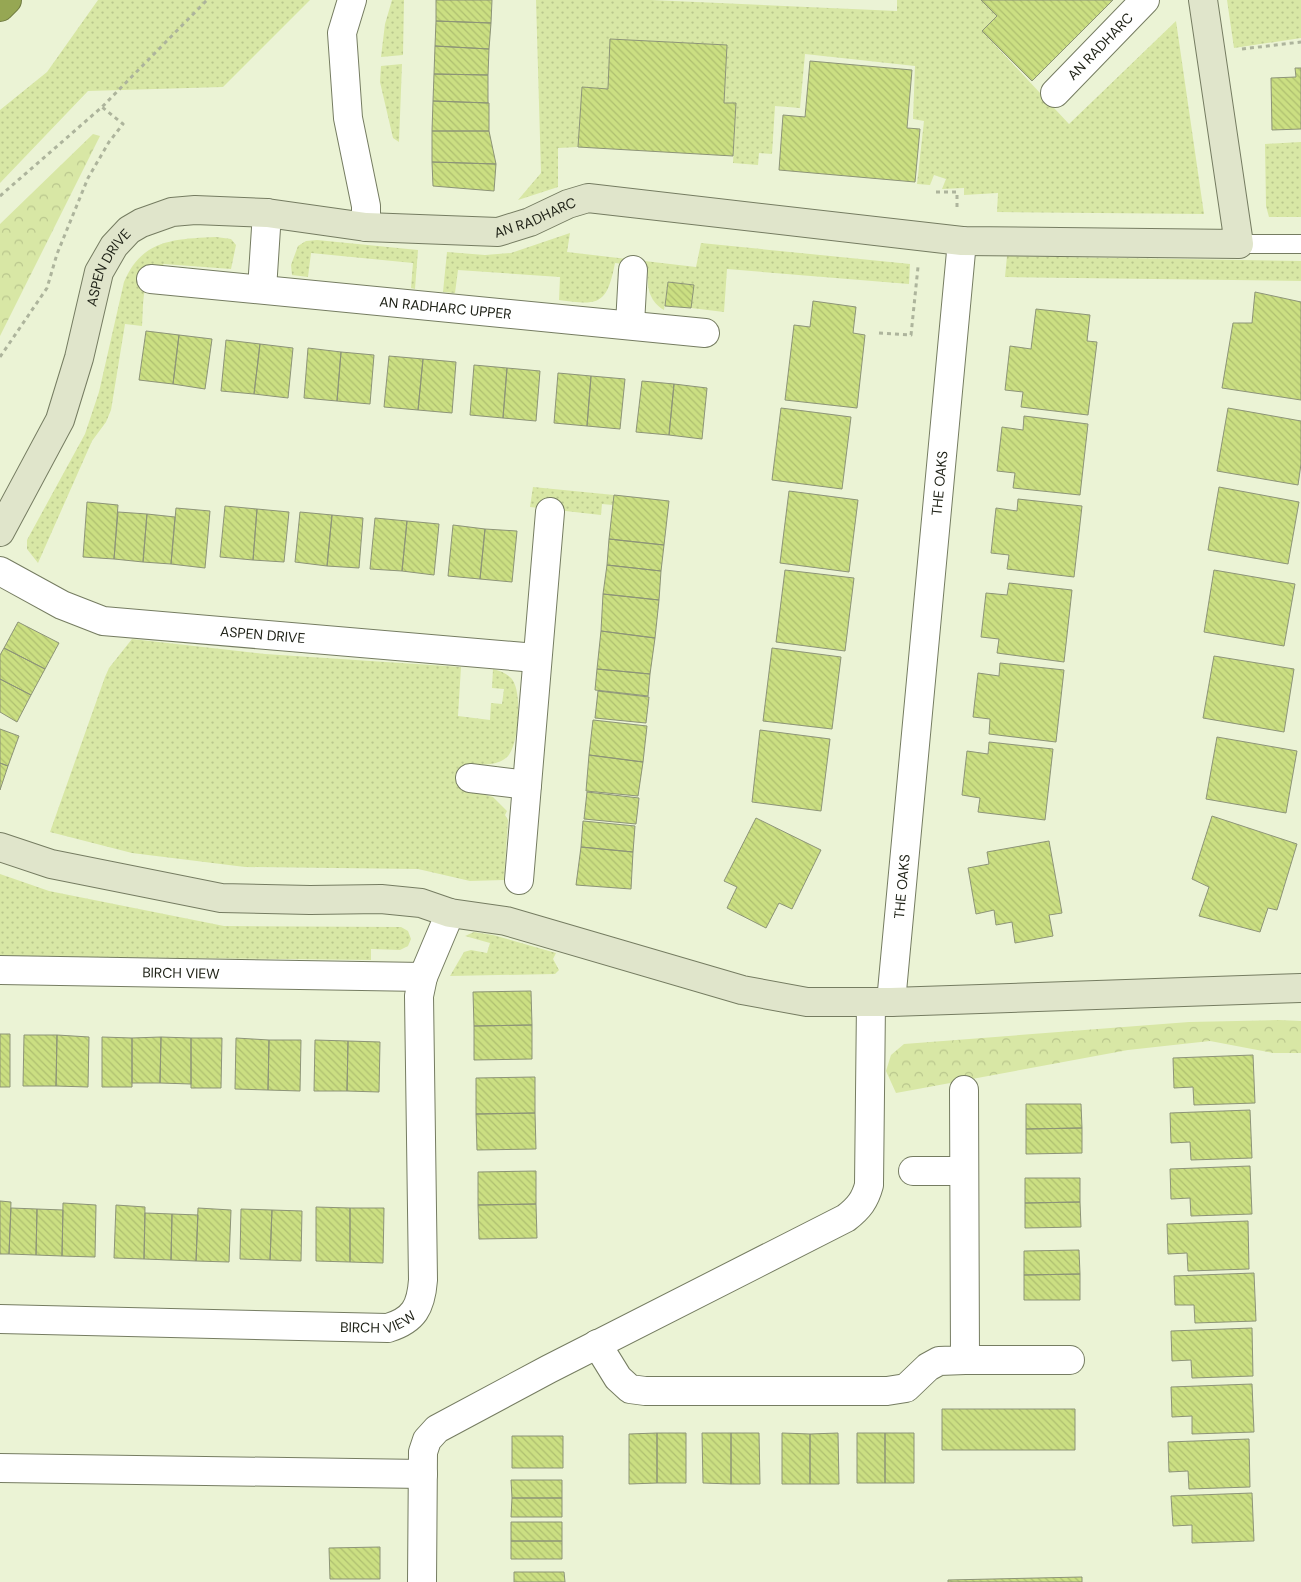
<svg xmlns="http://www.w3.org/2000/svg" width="1301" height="1582" font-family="'DM Sans',sans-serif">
  <defs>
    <pattern id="grass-dots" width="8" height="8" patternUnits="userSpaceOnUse" patternTransform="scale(1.25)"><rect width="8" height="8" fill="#d8e7a5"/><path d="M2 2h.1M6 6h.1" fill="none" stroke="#b9c68d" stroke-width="1.8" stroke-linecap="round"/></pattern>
    <pattern id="forest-crowns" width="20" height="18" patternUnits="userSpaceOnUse" patternTransform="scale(1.25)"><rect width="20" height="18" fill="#d8e7a5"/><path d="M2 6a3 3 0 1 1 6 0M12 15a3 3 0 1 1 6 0" fill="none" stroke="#b9c68d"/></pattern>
    <pattern id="building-back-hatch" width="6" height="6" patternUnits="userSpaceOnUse" patternTransform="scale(1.25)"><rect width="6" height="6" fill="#cbdf82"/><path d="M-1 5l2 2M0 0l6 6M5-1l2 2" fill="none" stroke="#aebf70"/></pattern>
  </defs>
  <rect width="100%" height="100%" fill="#ebf3d5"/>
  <path fill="url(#grass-dots)" d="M98 0H310L223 87 88 91 0 183V110L47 72Z
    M392 0H404L403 55 381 57 385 24Z
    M536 0H651L897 11V0H981L997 16 982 31 1069 124 1176 21 1204 214 997 212 998 193 964 195V188L942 189 946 179 934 175 930 185 917 184 924 121 913 119 915 66 805 54 800 108 775 106 772 154 759 153 758 165 733 163 736 104 724 103 727 45 611 39 608 89 582 87 578 147 558 148V187L518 200 541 173Z
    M1227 0H1301V38L1234 48Z
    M402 64 399 142 393 138 380 82 381 66Z
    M1301 142V217H1269L1266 206 1265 144Z
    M570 233 567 252 696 267 701 243 910 264 909 284 727 269 724 312 691 308 693 285 668 282 664 310C647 300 647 284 648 267L615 263C607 304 600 306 559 300L560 277 458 270 455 293 443 292 447 252 485 255 511 253Z
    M216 237 231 239 236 245 231 269 164 264C140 276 144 303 142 326L125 324 111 410 106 422 92 441 38 563 27 549V540L85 434 99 392 124 282C142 239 175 239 216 237Z
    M317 240 418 250 415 289 411 288 413 263 311 253 308 277 292 275 291 265 298 246 306 241Z
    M1007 256 1301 261V281L1005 277Z
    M533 487 614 495 613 505 602 504 601 515 530 507Z
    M132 639 265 654 461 667 458 716 490 720 491 703 502 704 504 689 492 688 493 669C500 671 506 673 511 678 523 690 519 744 508 756 498 766 483 765 470 764L468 790 493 797 507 811 505 815 508 820 504 880 470 881 418 869 245 867 132 853 50 832 105 677 109 668Z
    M0 874 49 891 224 926 401 927 408 931 411 939 408 946 400 950 371 949V960L0 956Z
    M474 932 493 935 556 953 553 959 559 970 555 974 450 976 464 952 471 950 487 953 490 943 465 936Z"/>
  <path fill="url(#forest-crowns)" d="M93 134 100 136 0 336V224Z
    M1279 1020 1301 1021V1053H1273L1210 1041 1128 1050 896 1093 886 1071 891 1055 904 1044 1189 1022Z"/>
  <path fill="url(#building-back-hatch)" stroke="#8d9478" d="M436 0H492L491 23 436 21Z
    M981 0H1113L1032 81 982 31 997 16Z
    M436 21 491 23 489 49 435 46Z
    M610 39 727 45 724 103H736L733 156 578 147 582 87 608 89Z
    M435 46 489 49 488 75 434 74Z
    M810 61 912 70 907 128 920 129 915 182 779 170 783 115 805 117Z
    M1295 68H1301V129L1272 130 1271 78 1296 77Z
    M434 74 488 75V103L433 101Z
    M433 101 489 103V131H432Z
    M432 131H489L496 164 432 162Z
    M432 162 496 164 494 191 433 186Z
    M668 282 694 285 691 308 665 306Z
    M1255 292 1301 302V400L1222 388 1233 323H1252Z
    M813 301 856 307 853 333 865 335 857 408 785 400 794 325 810 327Z
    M1036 309 1090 315 1087 341 1097 342 1088 415 1021 407 1023 392 1005 390 1010 346 1031 349Z
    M146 331 179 335 173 384 139 380Z
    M179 335 212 339 205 389 173 384Z
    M226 340 260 344 254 394 221 391Z
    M260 344 293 348 288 398 254 394Z
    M308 348 341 352 337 401 304 398Z
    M341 352 374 355 370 404 337 401Z
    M389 356 423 359 418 410 384 407Z
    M423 359 456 362 452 413 418 410Z
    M474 365 507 368 503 418 470 415Z
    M507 368 540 371 536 421 503 418Z
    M558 373 591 376 587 426 554 423Z
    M591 376 625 379 620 429 587 426Z
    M642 381 674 384 669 435 636 432Z
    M674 384 707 388 702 439 669 435Z
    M781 408 851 417 842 489 772 480Z
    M1228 408 1301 421V464L1298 485 1217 471Z
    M1024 416 1088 424 1080 495 1013 488 1015 473 997 471 1002 427 1023 430Z
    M1219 487 1299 502 1288 564 1208 550Z
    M789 491 858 500 849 572 780 563Z
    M614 495 669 501 664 545 609 539Z
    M1018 499 1082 506 1074 577 1007 569 1009 555 991 553 996 508 1017 511Z
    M87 502 118 505 114 559 83 557Z
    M225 506 257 509 253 560 220 557Z
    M176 508 210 511 205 568 171 564Z
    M257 509 289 512 284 562 253 560Z
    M118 512 147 514 143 562 114 559Z
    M300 512 332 515 327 566 295 562Z
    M147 514 175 517 171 564 143 562Z
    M332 515 363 518 359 568 327 566Z
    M375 518 407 521 402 571 370 569Z
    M407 521 439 524 434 575 402 571Z
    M453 525 485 529 480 579 448 576Z
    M485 529 517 531 512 582 480 579Z
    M609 539 664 545 661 571 607 565Z
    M607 565 661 571 659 600 603 594Z
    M785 570 854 578 845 651 776 642Z
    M1214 570 1295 584 1284 646 1204 632Z
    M1009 583 1072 590 1064 662 997 653 999 639 981 637 986 593 1007 595Z
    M603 594 659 600 655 638 601 631Z
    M18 622 59 643 45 669 4 648Z
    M601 631 655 638 650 674 597 669Z
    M4 648 45 669 31 695 0 679V655Z
    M772 648 841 657 832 729 763 721Z
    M1214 656 1294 669 1284 732 1203 718Z
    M1000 663 1064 670 1056 742 989 734 990 719 973 717 978 673 999 676Z
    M597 669 650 674 648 696 595 690Z
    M0 679 31 695 17 722 0 712Z
    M598 691 649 697 646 723 595 718Z
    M593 720 647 726 643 762 589 755Z
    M0 729 19 736 8 766 0 763Z
    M760 730 830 739 821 811 752 802Z
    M1217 737 1297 751 1286 813 1206 799Z
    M989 742 1053 749 1045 820 978 812 980 798 962 795 967 751 988 754Z
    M589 755 643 762 638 796 586 791Z
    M0 763 8 766 0 790Z
    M587 792 639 798 636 824 584 819Z
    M1212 816 1297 844 1277 910 1268 908 1260 932 1199 916 1209 887 1192 879Z
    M756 818 821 850 792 909 779 903 766 928 727 908 737 887 724 881Z
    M583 821 635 826 633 852 581 847Z
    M1049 841 1062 913 1049 915 1053 936 1015 943 1012 922 996 925 994 910 976 914 968 868 989 864 987 852Z
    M581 847 633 852 631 889 576 885Z
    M531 991 532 1025 474 1026 473 992Z
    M532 1025V1059L474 1060V1026Z
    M0 1034H10V1087H0Z
    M24 1035H57L56 1086H23Z
    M57 1035 89 1037 88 1087 56 1086Z
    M102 1037 132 1038V1087H102Z
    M161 1037 160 1083H132V1038Z
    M161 1037 191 1038V1084L160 1083Z
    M191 1038H222L221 1088H191Z
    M236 1038 269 1040 268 1090 235 1089Z
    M269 1040H301L300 1091 268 1090Z
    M315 1040 348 1041 347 1091H314Z
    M348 1041 380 1042 379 1092 347 1091Z
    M1253 1055 1255 1103 1194 1105 1193 1087 1174 1088 1173 1058Z
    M535 1077V1113L476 1114V1078Z
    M1026 1104H1081L1082 1128 1026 1129Z
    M1250 1110 1252 1158 1191 1160 1190 1142 1171 1143 1170 1113Z
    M535 1113 536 1149 477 1150 476 1114Z
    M1082 1128V1153L1026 1154V1129Z
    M1250 1166 1252 1214 1191 1216 1190 1198 1171 1199 1170 1169Z
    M536 1171V1204L478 1205V1172Z
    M1025 1178H1080V1202L1025 1203Z
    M0 1201 11 1202 9 1254H0Z
    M1080 1202 1081 1227 1025 1228V1203Z
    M63 1203 96 1205 95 1257 62 1256Z
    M536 1204 537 1238 479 1239 478 1205Z
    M116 1205 145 1207 144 1259 114 1258Z
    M316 1207 350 1208V1262L316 1261Z
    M11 1208 37 1209 36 1255 9 1254Z
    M198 1208 231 1210 229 1262 196 1261Z
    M350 1208H384L383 1263 350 1262Z
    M37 1209 63 1210 62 1256 36 1255Z
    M241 1209 272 1210 270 1260 240 1259Z
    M272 1210 302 1211 301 1261 270 1260Z
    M145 1213 172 1214 171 1260 144 1259Z
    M172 1214 198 1215 196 1261 171 1260Z
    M1248 1221 1249 1269 1188 1271 1187 1253 1168 1254 1167 1224Z
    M1079 1250 1080 1274 1024 1275V1251Z
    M1254 1273 1256 1321 1195 1323 1194 1305H1175L1174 1276Z
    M1080 1274V1300H1024V1275Z
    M1252 1328 1253 1376 1192 1378 1191 1360 1172 1361 1171 1331Z
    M1252 1384 1254 1432 1192 1434V1416L1172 1417 1171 1387Z
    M942 1409H1075V1450H942Z
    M657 1433H686V1483H657Z
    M657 1433V1483L629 1484V1434Z
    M702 1433H731V1484L703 1483Z
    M731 1433H759L760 1484H731Z
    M782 1433 810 1434V1484H782Z
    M838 1433 839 1484H810V1434Z
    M857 1433H885V1483H857Z
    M885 1433H914V1483H885Z
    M512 1436H563V1468H512Z
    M1249 1439 1250 1487 1189 1489 1188 1471 1169 1472 1168 1442Z
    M511 1480H562V1498H512Z
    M1252 1493 1254 1541 1192 1543V1525L1173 1526 1171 1496Z
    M512 1498H562V1517H511Z
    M511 1522H562V1541H511Z
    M511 1541H562V1559H511Z
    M380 1547V1579H330L329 1548Z
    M514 1572H564L565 1582H514Z
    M1082 1577V1582H948V1580Z"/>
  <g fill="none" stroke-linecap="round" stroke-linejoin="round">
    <defs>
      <path id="lane" d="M1239 244H1301"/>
      <g id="street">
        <path d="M352 0 342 33 348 118 366 206V227"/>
        <path id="s1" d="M1055 93 1145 0"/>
        <path id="s2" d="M151 279 705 333"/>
        <path d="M262 289 267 213"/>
        <path d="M630 324 633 270"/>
        <path id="s3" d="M0 571 62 605 103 621 536 658"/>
        <path d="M470 778 527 785"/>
        <path d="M519 880 550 512"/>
        <path id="s4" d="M0 970 423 977 450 913"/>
        <path id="s5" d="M891 1002 962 241"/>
        <path d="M913 1171H964"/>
        <path id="s6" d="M0 1319 388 1328C414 1320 421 1307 423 1280L419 996 423 977"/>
        <path d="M597 1344 618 1378 630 1389 645 1391H887L906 1388 928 1367 939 1361 965 1360 964 1090"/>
        <path d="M965 1360H1070"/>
        <path d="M0 1468 423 1474"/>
        <path d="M422 1582 423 1452 427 1440 437 1429 549 1369 846 1218C859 1208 865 1200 869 1185L871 1002"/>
      </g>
      <g id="secondary">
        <path id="s7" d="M0 532 60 420 79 358 99 272 114 246 129 230 141 223 172 212 195 210 267 213 366 227 498 232 530 222 568 204 588 198 962 241 1239 244 1203 0"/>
        <path d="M0 847 51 864 221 898 310 900 381 899 421 903 450 913 506 921 742 990 807 1002H891L1301 988"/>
      </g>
      <path id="highway" d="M0 7 7 0"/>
    </defs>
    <use href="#lane" stroke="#757c61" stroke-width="20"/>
    <use href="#street" stroke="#757c61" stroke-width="30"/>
    <use href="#secondary" stroke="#757c61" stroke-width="30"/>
    <use href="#highway" stroke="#6d793e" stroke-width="30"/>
    <path stroke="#adb49c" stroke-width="3" stroke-dasharray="4 4" stroke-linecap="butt" d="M1242 49 1301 42
      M936 192H957V210
      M0 196 102 107 207 0
      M879 333 911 335 918 267
      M0 357 47 288 57 254 88 178 109 142 123 124 102 107"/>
    <use href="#lane" stroke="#fff" stroke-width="18"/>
    <use href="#street" stroke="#fff" stroke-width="28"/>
    <use href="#secondary" stroke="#e0e5cb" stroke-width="28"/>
    <use href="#highway" stroke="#96a753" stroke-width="28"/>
  </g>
  <g text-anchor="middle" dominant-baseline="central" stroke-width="4" stroke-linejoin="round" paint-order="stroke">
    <g font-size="14" fill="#202318" stroke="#fff">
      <text stroke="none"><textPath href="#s1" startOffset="65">AN RADHARC</textPath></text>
      <text stroke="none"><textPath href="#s7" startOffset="746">AN RADHARC</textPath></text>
      <text stroke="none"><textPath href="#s7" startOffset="288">ASPEN DRIVE</textPath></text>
      <text stroke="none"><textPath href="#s2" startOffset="296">AN RADHARC UPPER</textPath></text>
      <text stroke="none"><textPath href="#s5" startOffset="521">THE OAKS</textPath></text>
      <text stroke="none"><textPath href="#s3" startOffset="275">ASPEN DRIVE</textPath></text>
      <text stroke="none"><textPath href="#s5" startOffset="116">THE OAKS</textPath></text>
      <text stroke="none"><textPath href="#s4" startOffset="181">BIRCH VIEW</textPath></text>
      <text stroke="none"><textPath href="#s6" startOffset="379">BIRCH VIEW</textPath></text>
    </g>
  </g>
</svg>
